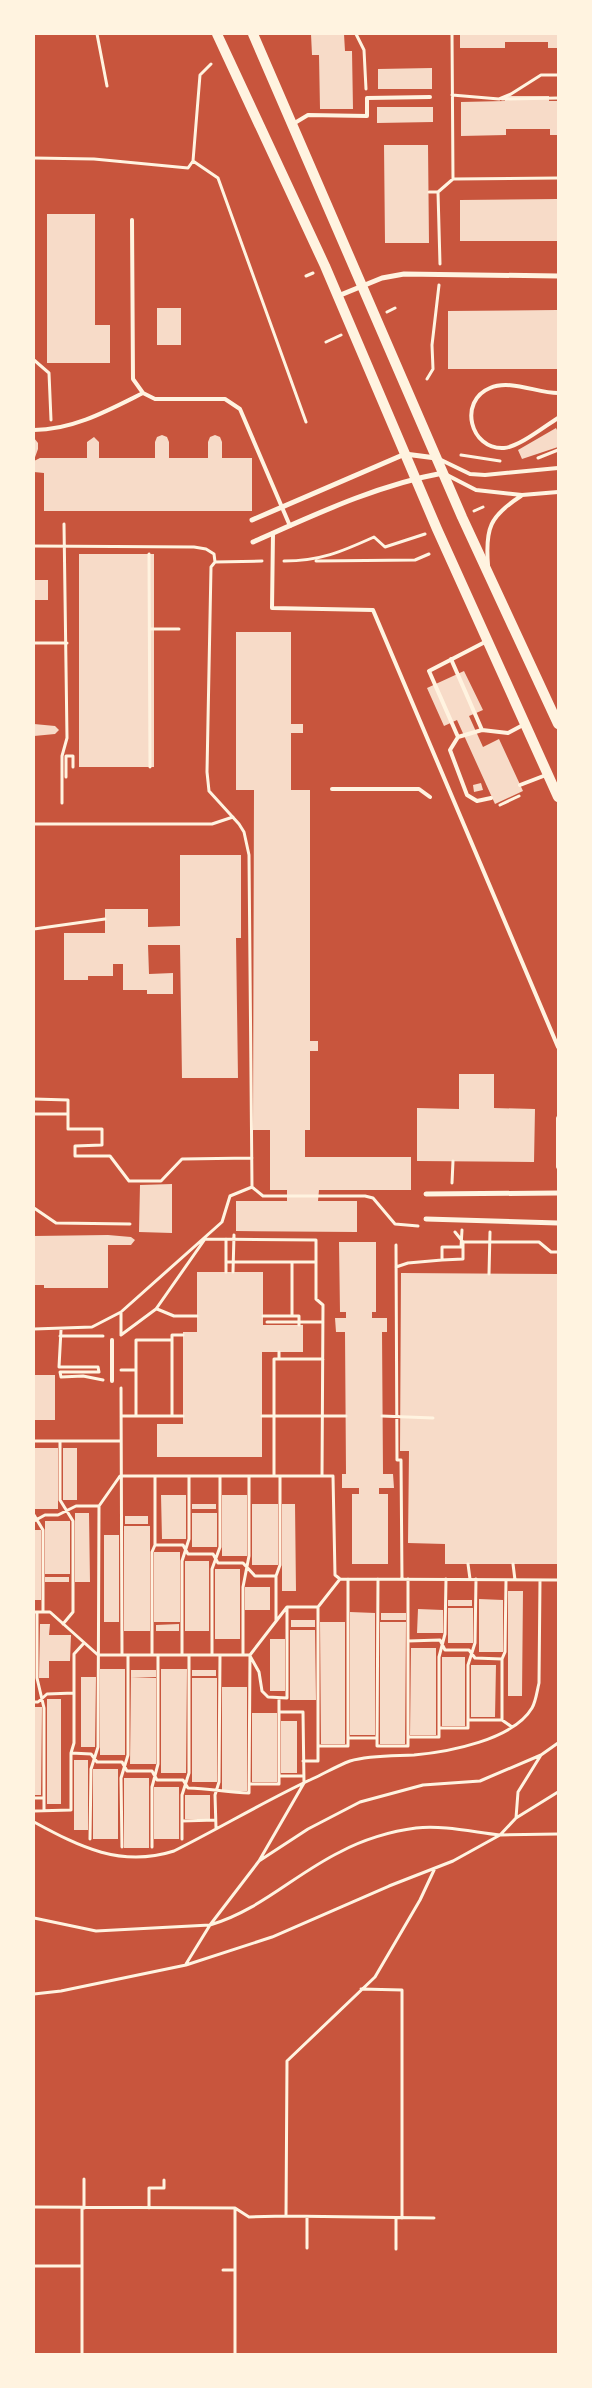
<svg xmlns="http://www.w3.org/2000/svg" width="592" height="2388" font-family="Karla,sans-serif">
  <rect width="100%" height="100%" fill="#c8553d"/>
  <path fill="#f7dbc8" d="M311 34H344L345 51H352L353 109H320L319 55H312Z
    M460 34H558V48H548V42H505V48H460Z
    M432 68V89H378V69Z
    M505 96H549V101H558V135H550V129H506V135L461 136V102L505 101Z
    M377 107H433V122L377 123Z
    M384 145H428L429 243H385Z
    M558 199V241H460V200Z
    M47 214H95V325H110V363H47Z
    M157 308H181V345H157Z
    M558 310V369H448V311Z
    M556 428 558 432V447L522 459 518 450Z
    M162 435 167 437 169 442V458H208V442L210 437 215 435 220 437 222 442V458H252V511H44V473L34 472V461L40 458H87V442L94 437 99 442V458H155V442L157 437Z
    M34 438 38 443V449L34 460Z
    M79 554H154V767H79Z
    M34 580H48V600H34Z
    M236 632H291V724H303V733H291V790H310V1041H318V1051H310V1130H305V1157H411V1190H319L318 1201H357V1232L236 1231V1201H287V1190H270V1130H253L254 790H236Z
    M464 671 483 710 469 716 483 747 499 739 523 791 495 804 457 720 444 726 427 688Z
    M34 724 55 726 59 730 55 734 34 736Z
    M481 783 483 790 474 792 473 785Z
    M180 855H241V938H236L238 1078H182L180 945H148L149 974 173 973V994H147V990H123V964H113V976H88V980H64V933H105V909H148V927L180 926Z
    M459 1074H494V1108L535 1109 534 1162 417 1161V1108L459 1109Z
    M172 1184V1233L139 1232 140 1185Z
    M108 1235 131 1237 135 1240 131 1245H108V1288H44V1285H34V1236Z
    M339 1242H376V1312H372V1318H387V1332H382L383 1474H393L394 1488H379V1494H388V1564H352V1494H359V1488H342V1474H346L345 1332H336L335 1318H346V1312H340Z
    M197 1272H263V1325H303V1352H262V1457H157V1424H183V1332H197Z
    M401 1273 558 1274V1564H445V1544L408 1543 409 1451H400Z
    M34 1375H55V1420H34Z
    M34 1448H58V1509H34Z
    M63 1448H77V1500H63Z
    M161 1495H186V1539H162Z
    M222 1495H247V1556H222Z
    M192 1504H216V1509H192Z
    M252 1504H278V1565H252Z
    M282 1504H295L296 1591H282Z
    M75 1513H89L90 1582H75Z
    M192 1513H217V1547H192Z
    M125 1516H148V1524H125Z
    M45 1521H70V1574H45Z
    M124 1526H150V1631H124Z
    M34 1530H41V1600H34Z
    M104 1535H119V1622H104Z
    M154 1552H180V1622H154Z
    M185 1561H209V1631H185Z
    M215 1569H240V1639H215Z
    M45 1577H69V1582H45Z
    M245 1587H270V1610H245Z
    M508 1591H523L522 1696H508Z
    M479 1599 503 1600V1652H479Z
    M448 1600H472V1606H448Z
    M448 1608H473V1643H448Z
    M418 1609 443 1610V1633H417Z
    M350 1612 375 1613V1735H350Z
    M381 1613H406V1620H381Z
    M291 1620H315V1627H291Z
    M320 1622H345V1744H321Z
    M380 1622H406L405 1744H380Z
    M40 1624H50L49 1635H71L70 1661H49V1678H39Z
    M179 1624V1631H156V1625Z
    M290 1630H315L316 1700H290Z
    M270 1639H285V1691H270Z
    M411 1648H436V1735H410Z
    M442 1657H465V1726H442Z
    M471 1665H496L495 1717H471Z
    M100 1669H125V1755H100Z
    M161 1669H187L186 1773H161Z
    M131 1670H156V1677H131Z
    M192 1670H216V1676H192Z
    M81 1677H96L95 1747H81Z
    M131 1677 156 1678V1764H130Z
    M192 1678H217V1782H192Z
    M222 1687H247V1791H222Z
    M47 1699H61V1804H47Z
    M34 1707H42L41 1795H34Z
    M252 1713H277V1782H252Z
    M281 1721H297V1773H281Z
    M74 1760H88V1830H74Z
    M93 1769H118V1839H93Z
    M124 1778H149V1848H124Z
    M154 1787H179V1839H154Z
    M185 1795H210V1819H185Z"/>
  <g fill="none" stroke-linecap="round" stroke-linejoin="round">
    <path stroke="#fff3e0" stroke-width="3" d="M97 34 107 86
      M356 34 364 50 366 89
      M452 95 499 99 511 94 541 75H558
      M502 99 558 98
      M34 158 94 159 188 168 193 161 200 75 211 64
      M193 161 218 178 306 422
      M453 179 558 178
      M429 192H438
      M440 264 438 192 453 179 452 34
      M306 276 313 273
      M387 312 395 308
      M326 342 341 335
      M34 360 49 373 51 420
      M427 379 433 369 432 345 439 285
      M461 455 500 461
      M538 458 558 450
      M474 511 483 507
      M34 546 194 547 206 549 214 554 215 562
      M149 554 150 767
      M262 561 215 562 211 567 207 772 209 791 239 824 244 832 249 855 252 1187 263 1196H365L373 1198 395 1224 418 1226
      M284 561C320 561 341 552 374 537L385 547 425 534
      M316 561 415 560 429 554
      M150 629H179
      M34 643H67
      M66 777V756H73V767
      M62 803V756L67 738 64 524
      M500 805 519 796
      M34 824H212L233 817
      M34 929 105 919
      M34 1099 68 1100V1114
      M34 1114H68V1129H102V1145L75 1146V1156H110L129 1181H161L182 1159 252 1158
      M452 1183 453 1161
      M34 1208 56 1223 130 1224
      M462 1230 461 1247H442V1260L463 1259V1242
      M455 1232 463 1242H539L551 1252H558
      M226 1239V1272
      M396 1245 397 1460H401L402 1579
      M226 1262H316
      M396 1267 408 1263 442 1260
      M233 1272 234 1235
      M489 1274 490 1232
      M157 1309 174 1316H197
      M121 1312V1334
      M263 1316H299V1325
      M292 1316V1262
      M267 1322H323
      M34 1329 92 1327 121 1312 222 1222 230 1196 252 1187
      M61 1330 59 1367H98L99 1372H60L61 1377 83 1376 103 1380
      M121 1335 156 1309 205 1239 316 1240V1299L323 1305 322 1476
      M60 1336H103
      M279 1352V1359
      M121 1370H136
      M121 1388 122 1655
      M121 1416H183
      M136 1416V1340H172
      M172 1416V1335H183
      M262 1416H346
      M382 1416 433 1418
      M34 1441H120
      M60 1441V1500L73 1521V1612L63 1624
      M120 1476H333L335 1575 340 1579 558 1580
      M274 1476V1359H323
      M34 1515 43 1530V1612
      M34 1521 45 1515H58L76 1506H99
      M155 1545H183L188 1554H213L218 1563H243L255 1576H276
      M468 1564 470 1579
      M513 1564 515 1580
      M378 1579 377 1746H408V1579
      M318 1607V1746
      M34 1612H50L98 1655H250L287 1607H318L340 1579
      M37 1612V1678L44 1708V1810
      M276 1621V1576L280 1565V1476
      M408 1641 440 1640 445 1650H469L475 1658 502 1659
      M152 1655V1552L155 1545V1476
      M182 1655V1561L189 1539V1476
      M212 1655V1569L220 1547V1476
      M243 1655V1587L249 1556V1477
      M250 1656 259 1672 262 1691 268 1697 287 1698V1608
      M34 1702H38L47 1694 74 1693
      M468 1720H502L512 1727
      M502 1720V1659L505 1652 506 1580
      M439 1728H468V1665L475 1643 476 1579
      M408 1737H439V1657L445 1634 446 1579
      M348 1738H377
      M71 1753 91 1754 97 1762H122L127 1771H152L157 1780H183L188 1788C210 1788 228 1793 249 1793L250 1655
      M303 1761H318V1746H348V1579
      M279 1776H303
      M249 1784H279V1712
      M34 1798H44
      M34 1811 71 1810V1753L74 1743V1654L84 1643
      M516 1818 518 1792 541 1755 558 1743
      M182 1821 215 1820
      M34 1822C80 1847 121 1868 174 1851 220 1828 265 1801 312 1779 325 1773 337 1766 350 1761 370 1755 394 1756 414 1755 448 1752 513 1740 532 1708 536 1701 537 1691 539 1683L540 1580
      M216 1828 215 1795 219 1782 220 1655
      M90 1839 91 1769 98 1747 99 1506 120 1476
      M182 1839V1795L189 1773V1655
      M122 1847 121 1778 128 1755V1655
      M152 1847V1787L158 1764V1655
      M259 1861 304 1783 303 1712H279V1698
      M34 1918 96 1931 210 1925C259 1911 295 1874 340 1852 362 1840 391 1831 416 1828 443 1825 473 1832 500 1835L516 1818 558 1792
      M186 1964 210 1925 259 1861 308 1829 360 1802 423 1785 480 1781 541 1755
      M361 1989 402 1990V2218
      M34 1994 61 1991 186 1965 272 1937 389 1886 453 1861 500 1835 558 1834
      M34 2207 235 2208 249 2217 286 2216 287 2061 375 1977 420 1900 435 1868
      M84 2208V2179
      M149 2208V2188H164V2180
      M286 2216 434 2218
      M307 2248V2218
      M396 2249V2218
      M34 2266H82
      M223 2270H235
      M82 2354V2208
      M235 2354V2209"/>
    <path stroke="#fff3e0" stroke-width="4" d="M293 124 308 115 367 116V98L430 97
      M132 220 133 379 143 393 155 399H225L240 409 290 526
      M558 393C537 393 510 379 490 388 458 401 470 450 504 448 519 447 545 426 558 418
      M34 430C73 430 109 410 143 393
      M439 459 470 474 485 475 558 468
      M445 474 476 490 522 495 558 492
      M273 533 272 608 373 610 558 1047
      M488 565C485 528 490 516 521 496
      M485 642 429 671 458 737 450 750 467 795 477 801 491 798
      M451 659 482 730
      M458 737 482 730 508 733 523 725
      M520 785 546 775
      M332 789H419L430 797
      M558 1118V1167
      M112 1381V1340"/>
    <path stroke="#fff3e0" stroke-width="5" d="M338 296 382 278 404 274 558 276
      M252 520 405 454 436 458
      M253 542C314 515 377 485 443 473
      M426 1194 558 1193
      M426 1219 558 1223"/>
    <path stroke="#fff3e0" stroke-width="10" d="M217 34 325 266 437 529 558 797
      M253 34 462 517 558 724"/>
  </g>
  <rect width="592" height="2388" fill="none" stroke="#fff3e0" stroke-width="70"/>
</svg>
